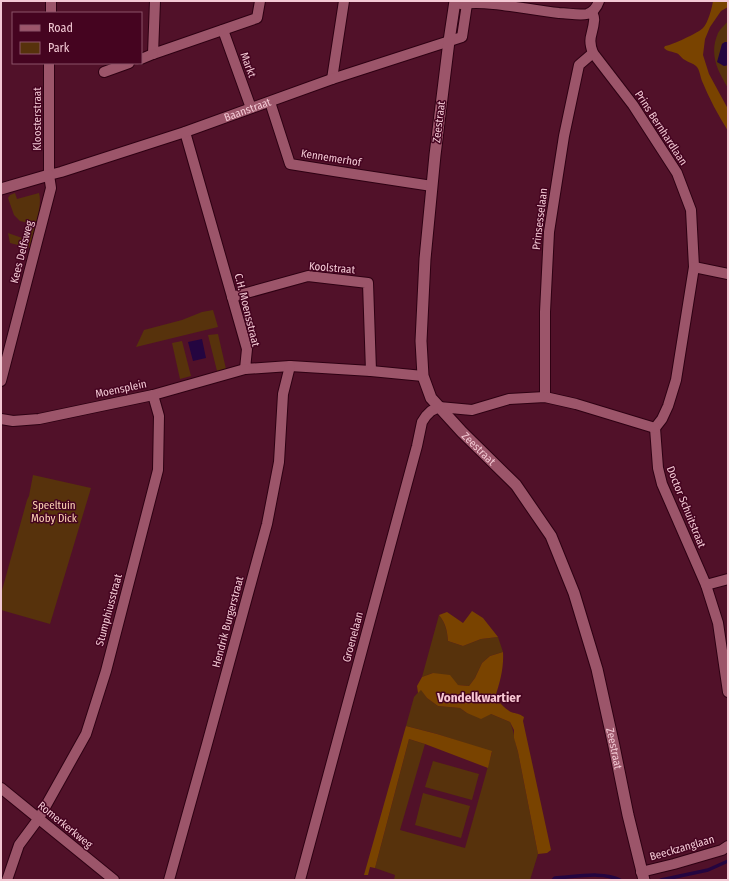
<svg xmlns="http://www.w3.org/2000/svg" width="729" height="881" font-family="'Fira Sans Condensed',sans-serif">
  <rect width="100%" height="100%" fill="#511129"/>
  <path fill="#57320c" d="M728 21V42H725L722 44 718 62 724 66 728 65V88C717 70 709 54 718 33 720 29 725 25 728 21Z
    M15 193 17 199 39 193C43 206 33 234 30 248L10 243 8 233 28 240 33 224 20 221 14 215 8 198 10 195Z
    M213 310 218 327 136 347 144 330 182 320 202 312Z
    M218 334 226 369 217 371 208 335Z
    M182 341 191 376 180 379 172 343Z
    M33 475 91 488 50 624 1 610V594L27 500 29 496Z
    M439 615C446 624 447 630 448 641L463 646 481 639 498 637 503 652 490 656 482 663 475 678 469 686 458 685 433 673 422 677Z
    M421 689 427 698 438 706 460 708 467 713 491 714 510 722C514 731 515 742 518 752L538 854 530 880H394L395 875 375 868 409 739 425 744 400 830 465 848 492 752 437 734 406 726 414 697Z
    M433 761 479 774 472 800 425 787Z
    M423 793 470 806 461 838 415 825Z"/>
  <path fill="#794300" d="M713 1H728V7L721 11 710 27 705 39 703 55 709 74 728 109V131C718 115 709 98 702 81 700 76 700 70 696 66 693 63 689 63 685 60 681 58 680 54 676 53 671 51 668 52 664 48L665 46C672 45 698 33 703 28 708 23 712 8 713 1Z
    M472 611 483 618 498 637 481 639 463 646 448 641C447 630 446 624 439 615L447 612 463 623Z
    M503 652C504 667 500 683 495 697 499 702 505 709 511 712 517 714 518 713 524 717L523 721 551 850 547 853 538 854 518 752 514 738V730L510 722 491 714 481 719 467 713 460 708 438 706 427 698 421 690 418 693 417 686 422 677 433 673 450 675 458 685 469 686 475 678 482 663 490 656Z
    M406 726 437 734 492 751 488 768 425 744 409 739 375 868 370 867 368 875H364Z"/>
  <path fill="#240540" d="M725 42H728V65L724 66 717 62 722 44Z
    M202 339 206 358 193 361 188 342Z"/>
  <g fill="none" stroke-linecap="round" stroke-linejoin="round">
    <path stroke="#240540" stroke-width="3.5" d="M553 880 555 878C574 877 604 871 620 880
      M661 880 708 870 728 861"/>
    <defs>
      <g id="minor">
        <path d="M155 1 153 54 257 18 260 1"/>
        <path d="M461 4C491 0 528 10 559 13 568 13 579 16 587 14 594 12 597 7 599 1"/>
        <path d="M592 12C593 15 595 18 594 21 593 35 587 37 593 53L633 105 677 173 691 210 694 267 676 380 668 406 662 419 655 428"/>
        <path d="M51 13V1"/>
        <path d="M223 30 251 108"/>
        <path d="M141 59 153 54"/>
        <path d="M104 72 129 63"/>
        <path d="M332 79 344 1"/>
        <path d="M270 102 290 164 334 171 432 186"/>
        <path d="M185 132 247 349 245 369 290 366 371 371 423 376"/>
        <path id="s1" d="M49 175 61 172 185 132 332 79 462 37 467 4"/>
        <path d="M694 267 728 274"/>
        <path d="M232 297 308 276 368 283 371 371"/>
        <path d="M1 381 51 188 49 175V63"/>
        <path d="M545 397V312L549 232 564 136 579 65 593 53"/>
        <path d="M1 419 13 421 39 419 153 395 245 369"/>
        <path d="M655 428 658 468 662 484 706 585 718 623 728 692"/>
        <path d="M706 585 728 579"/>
        <path d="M1 788 114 880"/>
        <path d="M641 872 674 864 722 850 728 846"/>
        <path d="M7 880 19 845 39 818 86 734 106 671 158 470 159 416 153 395"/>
        <path d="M169 880 207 744 267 524 279 462 283 394 290 366"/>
        <path d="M300 880 417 446 422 422 426 416 431 411 439 407 472 410 509 399 545 397 576 404 655 428"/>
      </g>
      <g id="tertiary">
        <path id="s2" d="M455 1 449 41 435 155 425 259 421 341 423 376 431 398 462 432 516 485 551 536 574 593 597 669 614 746 628 815 644 880"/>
        <path d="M1 189 49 175"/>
      </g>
    </defs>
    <use href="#minor" stroke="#2e0113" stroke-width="12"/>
    <use href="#tertiary" stroke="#2e0113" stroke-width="13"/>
    <use href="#minor" stroke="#9c556a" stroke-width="10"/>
    <use href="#tertiary" stroke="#9c556a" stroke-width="11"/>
  </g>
  <g text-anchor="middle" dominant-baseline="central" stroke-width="3" stroke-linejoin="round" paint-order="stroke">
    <g font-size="11" fill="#f3c9d4" stroke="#450420">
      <text transform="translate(248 65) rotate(70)">Markt</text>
      <text stroke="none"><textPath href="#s1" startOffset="209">Baanstraat</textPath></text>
      <text transform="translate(37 119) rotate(-90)">Kloosterstraat</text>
      <text transform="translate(439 122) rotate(-83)">Zeestraat</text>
      <text transform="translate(661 128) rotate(57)">Prins Bernhardlaan</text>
      <text transform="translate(331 158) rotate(9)">Kennemerhof</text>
      <text transform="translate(540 219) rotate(-83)">Prinsesselaan</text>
      <text transform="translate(22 252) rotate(-76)">Kees Delfsweg</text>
      <text transform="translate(332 268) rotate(5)">Koolstraat</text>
      <text transform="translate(247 310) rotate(76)">C.H. Moensstraat</text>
      <text transform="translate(121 389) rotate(-12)">Moensplein</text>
      <text stroke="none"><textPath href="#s2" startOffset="470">Zeestraat</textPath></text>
      <text transform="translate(686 507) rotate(68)">Doctor Schuitstraat</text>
      <text transform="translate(109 610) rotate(-75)">Stumphiusstraat</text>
      <text transform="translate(228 622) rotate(-75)">Hendrik Burgerstraat</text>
      <text transform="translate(353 637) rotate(-75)">Groenelaan</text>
      <text stroke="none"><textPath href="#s2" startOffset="806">Zeestraat</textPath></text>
      <text transform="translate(65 825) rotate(39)">Romerkerkweg</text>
      <text transform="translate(682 848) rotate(-16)">Beeckzanglaan</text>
    </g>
    <g font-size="11" fill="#ffd6b5" stroke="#450420">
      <text x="54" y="505">Speeltuin<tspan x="54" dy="13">Moby Dick</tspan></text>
    </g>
    <g font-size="13" font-weight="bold" fill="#f7c6d2" stroke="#450420">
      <text x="479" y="697">Vondelkwartier</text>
    </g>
  </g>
  <rect width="729" height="881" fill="none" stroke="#f3c9d4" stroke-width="4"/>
  <rect x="12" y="12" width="130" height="52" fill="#450420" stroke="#8b5368"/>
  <rect x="20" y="25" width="20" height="6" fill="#9c556a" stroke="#8b5368"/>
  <text x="48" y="32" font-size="12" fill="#f3c9d4">Road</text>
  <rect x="20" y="42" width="20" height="12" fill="#57320c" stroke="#8b5368"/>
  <text x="48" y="52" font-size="12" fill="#f3c9d4">Park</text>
</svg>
